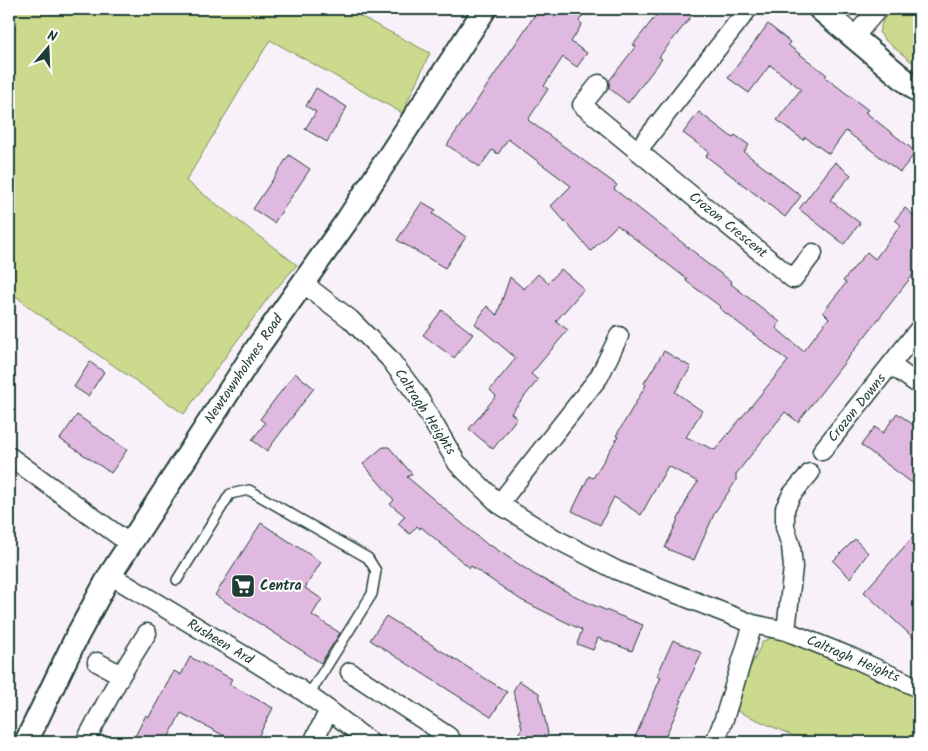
<svg xmlns="http://www.w3.org/2000/svg" width="928" height="751" font-family="Kalam,sans-serif">
  <rect width="100%" height="100%" fill="#f9f1f9"/>
  <filter id="ink" filterUnits="userSpaceOnUse"><feTurbulence type="fractalNoise" baseFrequency=".02" numOctaves="2"/><feDisplacementMap in="SourceGraphic" scale="10" xChannelSelector="R" yChannelSelector="G"/><feConvolveMatrix kernelMatrix="1 2 1 2 8 2 1 2 1" color-interpolation-filters="sRGB"/></filter>
  <g filter="url(#ink)">
    <path fill="#ccda8d" stroke="#768c60" d="M9 9H346L430 53 402 113 270 40 186 181 297 265 268 298 184 414 30 308 9 290Z
      M892 9H919V68L885 40 879 32 883 20Z
      M777 636 805 647 889 684 919 700V742H807L737 711 749 670 763 641Z"/>
    <path fill="#e0b9e1" stroke="#1f3d34" d="M539 9H587L579 21 582 24 571 42 587 53 577 67 563 57 544 86 548 89 528 120 617 185 614 189 698 255 697 256 732 282 731 284 780 322 776 328 803 351 829 318 823 312 846 283 843 281 867 252 875 259 901 225 895 220 905 208 919 220V267L798 422 785 412 736 474V481L715 512 694 560 665 548 689 495 698 482 668 466 641 515 614 497 600 525 572 511 589 476 593 478 618 437 616 436 646 385 644 383 664 351 691 367 675 392 702 411 686 437 715 450 788 361 719 308 721 307 686 281 687 279 617 225 591 251 551 206 571 186 508 139 498 154 492 150 480 167 447 145Z
      M661 9H697L659 57 662 59 628 103 609 88V81L636 46 633 45Z
      M768 24 790 42 788 45 827 75 825 77 868 110 865 112 916 152 900 172 846 131 829 154 805 137 803 140 777 120 801 89 770 65 749 93 728 78Z
      M316 88 347 107 327 142 305 129 316 112 306 106Z
      M699 112 733 138 735 135 749 145 744 152 801 196 785 217 706 156 709 152 683 133Z
      M289 155 310 169 274 223 253 209Z
      M835 162 851 175 830 200 860 223 844 244 799 209Z
      M422 202 436 210 433 214 466 237 445 268 397 240Z
      M561 269 584 289 556 321 568 330 531 374 538 380 511 413 517 418 493 449 469 429 496 396 490 390 516 358 475 324 487 306 497 315 510 277 524 289 538 274 548 283Z
      M442 310 473 334 454 358 423 335Z
      M90 362 104 372 88 396 74 387Z
      M295 373 314 388 267 451 252 440 265 423 260 419Z
      M897 413 919 429V488L861 445 875 427 883 433Z
      M77 415 127 450 111 473 60 439Z
      M383 447H389L412 474 407 477 489 546 490 545 535 575 556 586 593 605 643 625 632 651 598 638 593 650 577 644 582 630 521 600 471 566 470 568 421 527 420 529 417 526 410 534 398 524 405 516 390 504 394 500 363 464Z
      M261 523 321 562 305 588 322 599 312 615 340 633 321 663 215 595Z
      M919 530V643L864 592Z
      M855 539 868 553 850 578 833 561Z
      M386 616 507 692 491 717 370 640Z
      M673 640 702 653 680 699 682 700 663 742H633L661 677 657 676Z
      M190 657 232 679 229 684 273 708 256 741 245 736 241 742H236L181 713 166 742H132L146 715 149 717 174 671 181 675Z
      M519 681 539 693 548 733 542 742H513L522 728 513 691Z"/>
    <g fill="none" stroke-linecap="round" stroke-linejoin="round">
      <defs>
        <path id="service" d="M177 580 230 494 249 490 368 558 376 571 372 594 308 696"/>
        <path id="minor" d="M853 38 878 9
          M599 84 582 105 793 279 813 253
          M638 150 748 9
          M304 284 350 319 389 358 417 395 457 463 499 504 554 538 616 570 753 624 786 631 851 657 919 688
          M891 365 919 385
          M822 451 919 329
          M9 456 130 544
          M499 504 599 377 619 336
          M110 575 298 688 329 710 370 742
          M786 631 793 567 791 546 785 527V508L792 494 810 473
          M97 662 121 675
          M350 672 448 736 453 742
          M85 742 121 675 147 633
          M313 742 329 710
          M715 742 724 719 753 624"/>
        <path id="tertiary" d="M820 9 919 92
          M26 742 77 636 110 575 257 348 346 222 485 9"/>
      </defs>
      <use href="#service" stroke="#1f3d34" stroke-width="12"/>
      <use href="#minor" stroke="#1f3d34" stroke-width="21"/>
      <use href="#tertiary" stroke="#1f3d34" stroke-width="26"/>
      <use href="#service" stroke="#fff" stroke-width="9"/>
      <use href="#minor" stroke="#fff" stroke-width="18"/>
      <use href="#tertiary" stroke="#fff" stroke-width="22"/>
    </g>
  </g>
  <defs>
    <symbol id="supermarket-square" viewBox="-11 -11 22 22"><rect x="-9" y="-9" width="18" height="18" rx="4" fill="#1f3d34" stroke="#fff"/><path d="M-6-5.5h2.5l.6 2H6L4.5 2H-2.5L-4.4-4H-6ZM-1.5 3.2a1.3 1.3 0 1 0 .1 0ZM3 3.2a1.3 1.3 0 1 0 .1 0Z" fill="#fff"/></symbol>
  </defs>
  <g fill-rule="evenodd">
    <use href="#supermarket-square" x="229" y="572" width="28" height="28"/>
  </g>
  <g text-anchor="middle" dominant-baseline="central" stroke-width="4" stroke-linejoin="round" paint-order="stroke">
    <g font-size="14" fill="#1f3d34" stroke="#fff">
      <text transform="translate(728 225) rotate(39)">Crozon Crescent</text>
      <text transform="translate(244 369) rotate(-56)">Newtownholmes Road</text>
      <text transform="translate(857 408) rotate(-51)">Crozon Downs</text>
      <text transform="translate(425 412) rotate(57)">Caltragh Heights</text>
      <text transform="translate(220 642) rotate(31)">Rusheen Ard</text>
      <text transform="translate(853 659) rotate(23)">Caltragh Heights</text>
    </g>
    <g font-size="14" font-weight="bold" fill="#1f3d34" stroke="#fff" text-anchor="start">
      <text x="260" y="586">Centra</text>
    </g>
  </g>
  <rect width="928" height="751" fill="none" stroke="#fff" stroke-width="30"/>
  <rect x="15" y="15" width="898" height="721" fill="none" stroke="#1f3d34" stroke-width="2" filter="url(#ink)"/>
  <g transform="translate(48 48) rotate(19)" stroke="#ffffff" stroke-width="4" paint-order="stroke">
  <path d="M0-4L9 19L0 12L-9 19Z" fill="#1f3d34"/>
  <text y="-8" font-size="14" font-weight="bold" text-anchor="middle" fill="#1f3d34">N</text>
  </g>
</svg>
